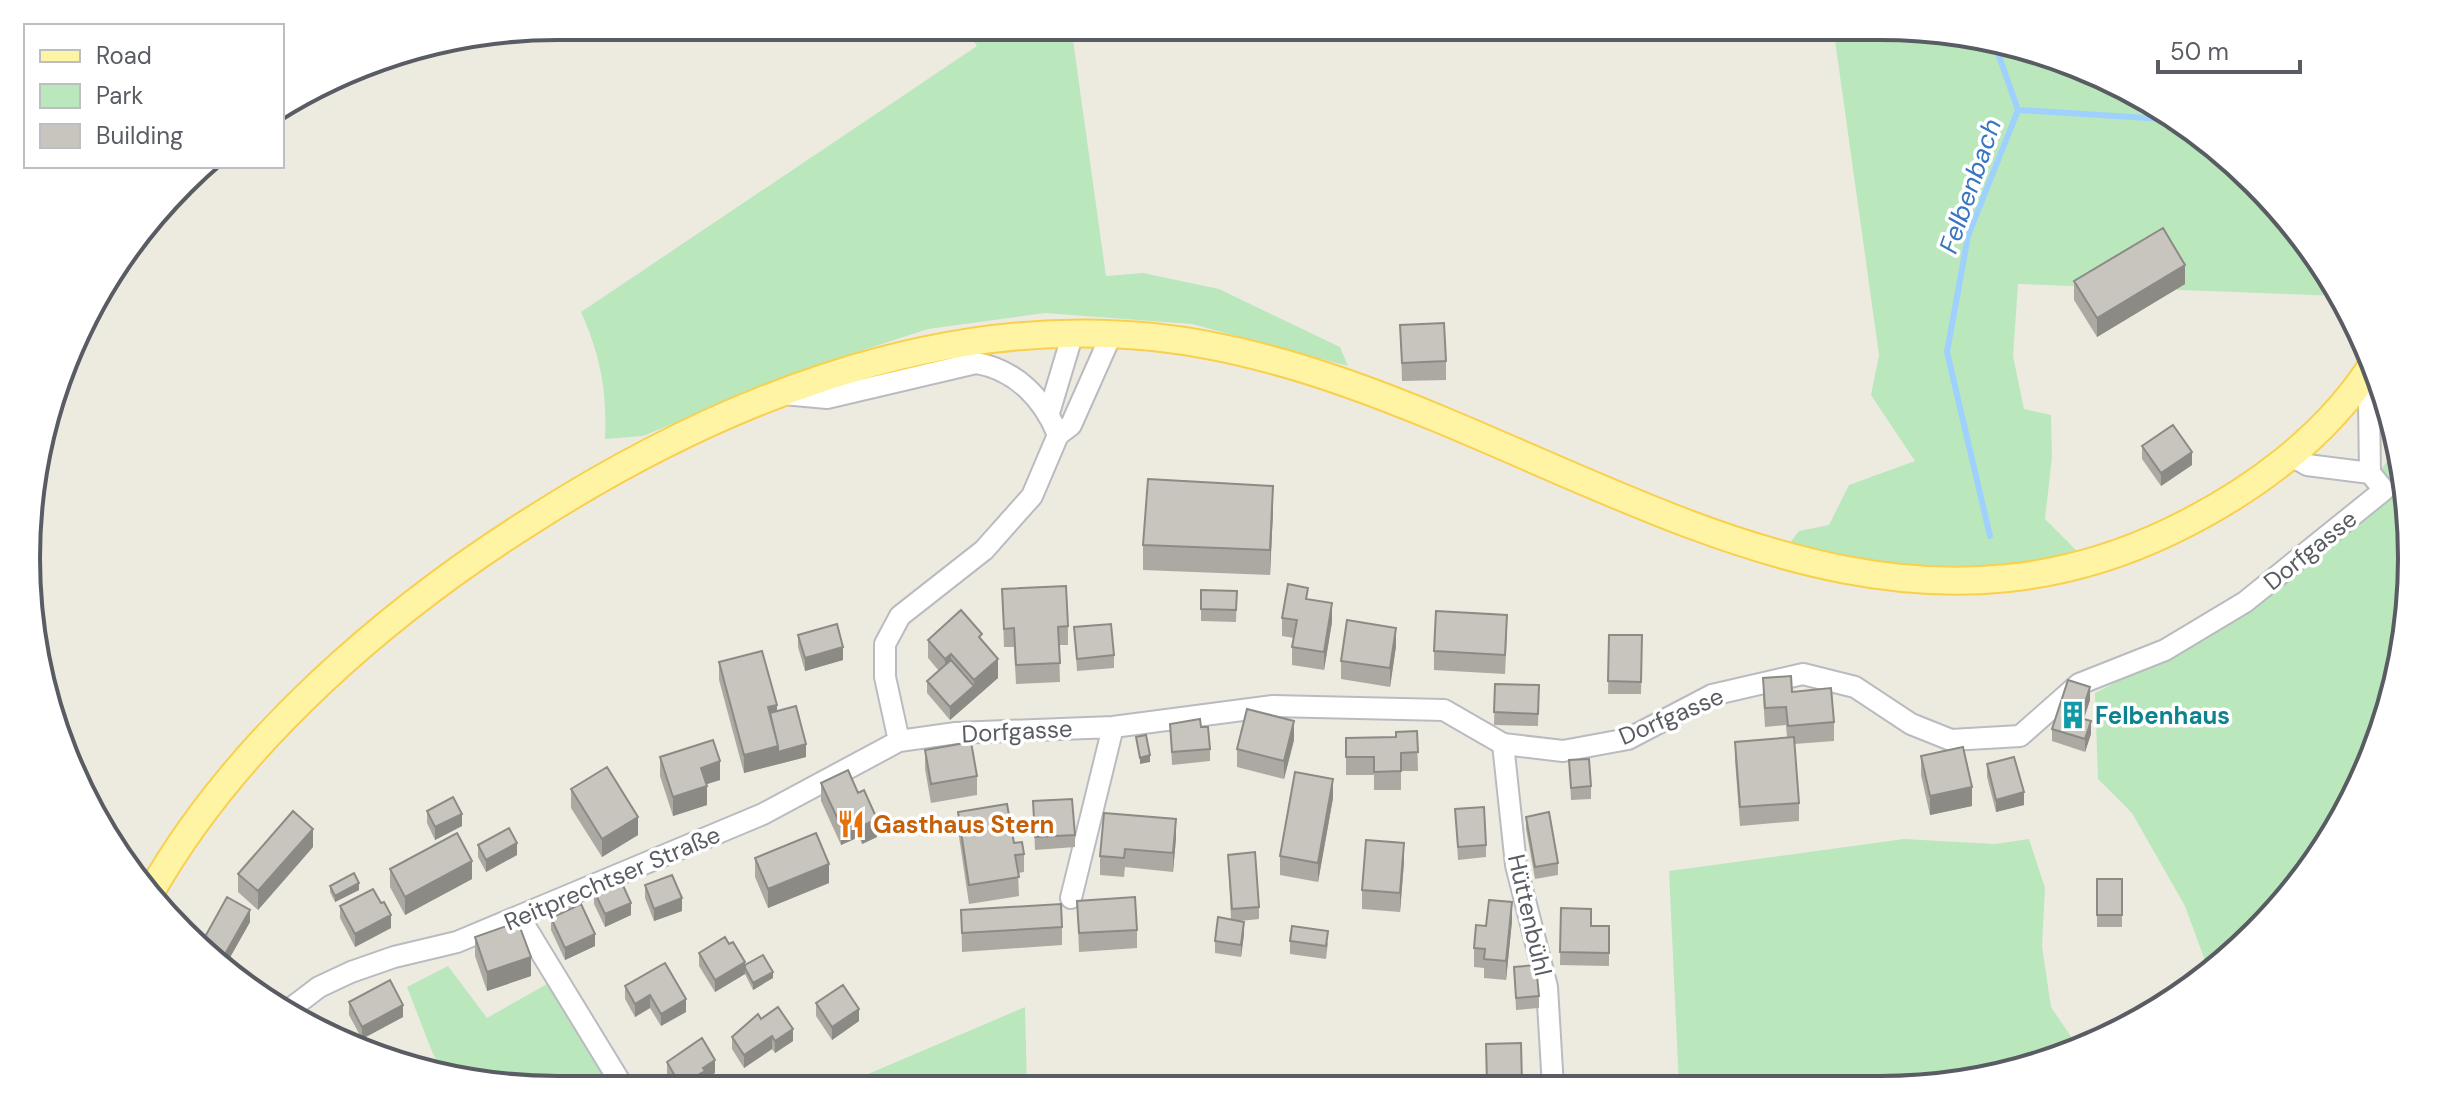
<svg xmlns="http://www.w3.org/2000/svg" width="2438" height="1116" font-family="'DM Sans',sans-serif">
  <rect width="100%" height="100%" fill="#edebe0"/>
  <path fill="#bbe7bd" d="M961 26H1071L1106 276 1143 273 1219 289 1340 347 1348 366 1192 324 1045 313 928 329 808 368 643 436 605 439C607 391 601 357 581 312L977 46Z
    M1833 26C1882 26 1935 26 1984 36 2130 66 2269 163 2340 296L2018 284 2013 356 2024 409 2051 415 2052 457 2045 519 2079 553 1995 570 1928 574 1789 544 1799 531 1829 525 1849 485 1915 461 1871 395 1879 355Z
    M2399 446 2412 558 2402 661 2372 761 2302 881 2210 974 2185 906 2132 813 2098 779 2095 693 2217 630 2392 496 2382 468Z
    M1904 839 1995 844 2029 839 2045 888 2042 946 2051 1007 2080 1050 1950 1085 1679 1086 1669 871Z
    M448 966 487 1018 547 984 614 1090H558L447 1078 433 1054 407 987Z
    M1025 1007 1027 1088 835 1089 840 1086Z"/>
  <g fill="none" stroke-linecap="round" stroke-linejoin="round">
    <path stroke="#9fd1ff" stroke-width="6" d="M2018 110 2180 120
      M1990 536 1947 352 1968 236 2018 110 1993 39"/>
    <defs>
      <path id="minor" d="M2364 376 2369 400 2370 473
        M783 394 827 398 976 363C1016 370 1043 398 1058 435
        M1049 413 1073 333
        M1058 435 1071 425 1112 333
        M2290 455 2307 465 2370 473
        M899 741 885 677V644L900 616 984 550 1032 496 1058 435
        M1503 744 1516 865 1547 987 1553 1087
        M1071 898 1113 727
        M520 918 625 1090
        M290 1009 319 987 351 972 394 957 457 942 763 814 899 741 956 733 1113 727 1273 706 1444 710 1503 744 1563 751 1628 739 1712 695 1803 674 1855 687 1911 724 1951 740 2020 736 2079 684 2165 650 2245 602 2384 490 2370 473"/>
      <path id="major" d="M152 890C237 741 387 612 531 521 714 404 932 314 1153 337 1503 373 1812 704 2171 531 2250 493 2327 437 2374 362"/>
    </defs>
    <use href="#minor" stroke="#b9bbc1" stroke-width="24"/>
    <use href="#major" stroke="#f9d04e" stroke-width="30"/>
    <use href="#minor" stroke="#fff" stroke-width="20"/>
    <use href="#major" stroke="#fff4a4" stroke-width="26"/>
  </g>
  <path fill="#aca9a3" d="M2074 281 2185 284 2097 337 2074 300Z
    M1400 325 1446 361V380L1402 381Z
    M2142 446 2192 465 2161 486 2142 459Z
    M1273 511 1270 575 1143 570V545Z
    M1002 589 1068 626V645H1059L1060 682 1016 684 1014 647H1004Z
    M1201 590 1237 591 1236 622 1201 621Z
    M1308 599 1332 622 1324 670 1292 665V647L1294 638 1282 636V618Z
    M1074 627 1114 655V668L1077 671Z
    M1507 634 1505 674 1434 670V651Z
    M798 635 843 660 805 671 798 647Z
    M1609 635H1642L1641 694H1608Z
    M928 640 982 641 998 678 950 720 927 693V681L939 671 928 658Z
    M1396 646 1390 687 1341 679V661Z
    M719 662 777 711 806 757 744 773 719 680Z
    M1763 678 1792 692 1834 722V741L1794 744 1799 803V821L1740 826 1735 760V742L1787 738 1786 725 1765 727 1763 696Z
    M1495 684 1539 685 1538 726 1494 725Z
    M2090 700 2084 719 2091 734 2085 752 2052 741V729Z
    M1170 724 1201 727 1210 749V761L1172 765Z
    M1417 731 1418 771H1401V790H1374V775H1346V738L1396 737Z
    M1294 740 1284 779 1237 767V749Z
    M925 750 977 776V795L931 803 925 769Z
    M1921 756 1972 806 1930 815 1921 775Z
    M660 757 720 780 706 784 707 805 673 816 660 776Z
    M1569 760 1591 786V799L1571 800Z
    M1987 764 2024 805 1996 812 1987 777Z
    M821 783 877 837 862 844 859 837 841 845 821 801Z
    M571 789 638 835 602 857 571 808Z
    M1333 798 1318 882 1280 875V856Z
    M1033 801 1075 835V847L1035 850Z
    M1455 809 1486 845V857L1458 860Z
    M427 811 462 826 435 840 427 823Z
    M958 812 1014 843 1024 854V872L1018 873 1019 896 969 904 958 830Z
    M1104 813 1176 838 1173 872 1125 867 1124 877 1100 875V856Z
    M1526 817 1558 863V875L1535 879 1526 829Z
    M478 845 517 855 486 872 478 857Z
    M313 847 258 910 238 892V874Z
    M1228 855 1259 907V919L1240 921 1244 934 1241 957 1215 953V941L1231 920Z
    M755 858 829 883 768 908 755 877Z
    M1404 862 1400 912 1362 909V890Z
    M390 869 472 879 405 915 390 887Z
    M2097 879H2122V927H2097Z
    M645 885 682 911 654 921 645 898Z
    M330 886 359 890 335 902 330 892Z
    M594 891 631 915 605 927 594 904Z
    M1077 901 1137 930V948L1079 952Z
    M340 906 391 928 355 947 340 918Z
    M1561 908 1591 926H1609V966L1560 965Z
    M961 910 1062 927V945L962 952Z
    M551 918 595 946 565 960 551 930Z
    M1512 921 1506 980 1484 978V968L1474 967V948L1486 926Z
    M250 922 224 968 208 958 201 951V944Z
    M475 937 531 976 487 991 475 956Z
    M1290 941 1328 943 1326 959 1290 954Z
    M729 944 745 965 773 978 753 990 745 974 715 992 699 966V953Z
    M665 963 686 1012 661 1026 650 1008 635 1017 625 999V986Z
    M1514 967 1539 996V1008L1516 1010Z
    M349 1002 403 1017 362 1039 349 1015Z
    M816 1003 859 1021 832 1040 816 1016Z
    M761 1019 793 1041 775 1053 772 1049 744 1068 732 1049V1037Z
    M1521 1043 1522 1087H1487L1486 1044Z
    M667 1062 715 1073 705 1079V1084L695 1090H675L667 1074Z"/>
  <path fill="#8c8a85" d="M2185 265V284L2097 337V318Z
    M2192 452V465L2161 486V473Z
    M1273 486V511L1270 575V550Z
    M1332 603V622L1324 670V652Z
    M1396 628V646L1390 687V668Z
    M843 647V660L805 671V658Z
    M951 654V672L945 678V659Z
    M998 659V678L950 720V707L974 686V680Z
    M2090 687V700L2080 730V718Z
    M777 705V724L771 725 768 707Z
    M1294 721V740L1284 779V761Z
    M2091 721V734L2085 752V739Z
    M806 744V757L744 773V755L778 746Z
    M1150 755V762L1140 764V758Z
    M720 761V780L701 786V768Z
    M1333 779V798L1318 882V863Z
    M707 786V805L673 816V797Z
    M1972 787V806L1930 815V796Z
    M2024 792V805L1996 812V800Z
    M462 814V826L435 840V827Z
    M638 817V835L602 857V839Z
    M859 818V837L841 845V826Z
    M877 819V837L862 844V826Z
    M1176 819V838L1173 872V853Z
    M313 829V847L258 910V891Z
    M517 843V855L486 872V860Z
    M1404 843V862L1400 912V893Z
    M472 861V879L405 915V897Z
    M829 864V883L768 908V889Z
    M359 883V890L335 902V896Z
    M682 898V911L654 921V909Z
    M1512 902V921L1506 980V961Z
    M631 903V915L605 927V914Z
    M250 910V922L224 968V956Z
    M391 915V928L355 947V934Z
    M1244 922V934L1241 957V945Z
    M595 934V946L565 960V948Z
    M531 957V976L487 991V972Z
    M745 962V974L715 992V980Z
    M773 972V978L753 990V983Z
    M650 995V1008L635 1017V1004Z
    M686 999V1012L661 1026V1014Z
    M403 1005V1017L362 1039V1027Z
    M859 1009V1021L832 1040V1027Z
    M793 1029V1041L775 1053V1041Z
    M772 1036V1049L744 1068V1055Z
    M715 1060V1073L705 1079V1084L695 1090H680V1085L703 1068Z"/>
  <path fill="#c8c5be" stroke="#8c8a85" stroke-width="2" d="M2163 228 2185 265 2097 318 2074 281Z
    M1444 323 1446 361 1402 363 1400 325Z
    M2173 425 2192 452 2161 473 2142 446Z
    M1148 479 1273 486 1270 550 1143 545Z
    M1288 584 1308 588 1306 599 1332 603 1324 652 1292 647 1297 620 1282 618Z
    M1066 586 1068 626 1058 627 1060 663 1016 665 1014 628 1004 629 1002 589Z
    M1201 590 1237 591 1236 610 1201 609Z
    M961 610 982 634 979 637 998 659 974 680 951 654 945 659 928 640Z
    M1436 611 1507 615 1505 655 1434 651Z
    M1347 620 1396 628 1390 668 1341 661Z
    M837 624 843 647 805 658 798 635Z
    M1111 624 1114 655 1077 659 1074 627Z
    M1609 635H1642L1641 682 1608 681Z
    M762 651 777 705 768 707 778 746 744 755 719 662Z
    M951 660 974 686 950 707 927 681Z
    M1791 676 1792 692 1831 688 1834 722 1788 726 1786 707 1765 708 1763 678Z
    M2068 680 2090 687 2080 718 2091 721 2085 739 2052 729Z
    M1495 684 1539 685 1538 714 1494 712Z
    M796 706 806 744 778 752V746L770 713Z
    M1247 709 1294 721 1284 761 1237 749Z
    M1200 719 1201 727H1208L1210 749 1172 752 1170 724Z
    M1417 731 1418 752 1401 753V771L1374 772V757H1346V738L1396 737V732Z
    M1146 735 1150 755 1140 758 1136 737Z
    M1794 737 1799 803 1740 807 1735 742Z
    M713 740 720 761 701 768 707 786 673 797 660 757Z
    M971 742 977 776 931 784 925 750Z
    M1963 747 1972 787 1930 796 1921 756Z
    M2014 757 2024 792 1996 800 1987 764Z
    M1589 759 1591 786 1571 788 1569 760Z
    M607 767 638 817 602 839 571 789Z
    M848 770 858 793 864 790 877 819 862 826 859 818 841 826 821 783Z
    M1295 772 1333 779 1318 863 1280 856Z
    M453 797 462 814 435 827 427 811Z
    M1072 799 1075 835 1035 837 1033 801Z
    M1007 804 1014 843 1022 842 1024 854 1015 855 1019 877 969 885 958 812Z
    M1484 807 1486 845 1458 847 1455 809Z
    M293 811 313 829 258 891 238 874Z
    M1549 812 1558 863 1535 867 1526 817Z
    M1104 813 1176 819 1173 853 1125 849 1124 858 1100 856Z
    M509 828 517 843 486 860 478 845Z
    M457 833 472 861 405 897 390 869Z
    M816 833 829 864 768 889 755 858Z
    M1366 840 1404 843 1400 893 1362 890Z
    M1255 852 1259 907 1232 909 1228 855Z
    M354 873 359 883 335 896 330 886Z
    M672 875 682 898 654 909 645 885Z
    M620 879 631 903 605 914 594 891Z
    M2097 879H2122V915H2097Z
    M373 889 381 903 384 902 391 915 355 934 340 906Z
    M227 897 250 910 224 956 201 944Z
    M1135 897 1137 930 1079 933 1077 901Z
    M1489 900 1512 902 1506 961 1484 959 1485 949 1474 948 1476 925 1486 926Z
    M581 904 595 934 565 948 551 918Z
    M1061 904 1062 927 962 933 961 910Z
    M1561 908 1591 909V926H1609V953L1560 952Z
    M1218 917 1244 922 1241 945 1215 941Z
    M518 922 531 957 487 972 475 937Z
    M1292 926 1328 931 1326 946 1290 941Z
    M725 937 729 944 733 942 745 962 715 980 699 953Z
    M763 955 773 972 753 983 745 968V965Z
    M665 963 686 999 661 1014 650 995 635 1004 625 986Z
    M1536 965 1539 996 1516 998 1514 967Z
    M390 980 403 1005 362 1027 349 1002Z
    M843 985 859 1009 832 1027 816 1003Z
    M778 1007 793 1029 775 1041 772 1036 744 1055 732 1037 758 1014 761 1019Z
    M702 1038 715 1060 703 1068 705 1071 680 1085 667 1062Z
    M1521 1043 1522 1083 1487 1084 1486 1044Z"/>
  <defs>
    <symbol id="building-bare" viewBox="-9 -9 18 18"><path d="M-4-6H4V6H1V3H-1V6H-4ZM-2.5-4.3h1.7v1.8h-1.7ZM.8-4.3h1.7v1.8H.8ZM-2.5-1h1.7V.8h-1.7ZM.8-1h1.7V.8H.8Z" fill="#0f9aa8" stroke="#fff" stroke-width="2.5" paint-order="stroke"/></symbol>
    <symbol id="restaurant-bare" viewBox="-9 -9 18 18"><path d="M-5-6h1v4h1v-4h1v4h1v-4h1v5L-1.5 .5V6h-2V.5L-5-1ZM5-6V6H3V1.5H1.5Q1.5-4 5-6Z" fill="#e8710a" stroke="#fff" stroke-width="2.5" paint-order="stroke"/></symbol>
  </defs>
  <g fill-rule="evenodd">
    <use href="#building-bare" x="2053" y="695" width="40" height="40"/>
    <use href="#restaurant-bare" x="831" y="804" width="40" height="40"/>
  </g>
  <g text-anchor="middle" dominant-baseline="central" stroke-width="7" stroke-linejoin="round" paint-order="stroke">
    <g font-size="24" fill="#595d63" stroke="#fff">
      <text transform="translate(2310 550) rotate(-39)">Dorfgasse</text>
      <text transform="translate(1671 716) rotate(-23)">Dorfgasse</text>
      <text transform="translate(1017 731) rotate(-3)">Dorfgasse</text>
      <text transform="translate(612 878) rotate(-23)">Reitprechtser Straße</text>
      <text transform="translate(1530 915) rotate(77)">Hüttenbühl</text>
    </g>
    <g font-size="24" font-weight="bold" fill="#0d838f" stroke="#fff" text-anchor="start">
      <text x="2095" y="715">Felbenhaus</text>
    </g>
    <g font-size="24" font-weight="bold" fill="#c56008" stroke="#fff" text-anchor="start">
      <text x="873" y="824">Gasthaus Stern</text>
    </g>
    <g font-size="26" font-style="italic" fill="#3975c0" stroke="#fff">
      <text transform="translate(1970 186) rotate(-71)">Felbenbach</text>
    </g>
  </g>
  <path d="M0 0H2438V1116H0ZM558 40H1880A518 518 0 0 1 2398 558V558A518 518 0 0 1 1880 1076H558A518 518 0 0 1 40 558V558A518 518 0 0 1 558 40Z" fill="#fff" fill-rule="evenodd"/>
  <path fill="none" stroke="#595d63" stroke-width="4" d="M558 40H1880A518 518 0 0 1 2398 558V558A518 518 0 0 1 1880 1076H558A518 518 0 0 1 40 558V558A518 518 0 0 1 558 40Z"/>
  <rect x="24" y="24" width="260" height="144" fill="#ffffff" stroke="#bdbec1" stroke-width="2"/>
  <rect x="40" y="50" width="40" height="12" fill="#fff4a4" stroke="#bdbec1" stroke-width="2"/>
  <text x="96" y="64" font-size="24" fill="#595d63">Road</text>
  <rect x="40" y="84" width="40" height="24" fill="#bbe7bd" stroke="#bdbec1" stroke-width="2"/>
  <text x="96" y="104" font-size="24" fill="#595d63">Park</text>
  <rect x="40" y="124" width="40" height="24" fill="#c8c5be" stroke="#bdbec1" stroke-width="2"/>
  <text x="96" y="144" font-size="24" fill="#595d63">Building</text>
  <path d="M2158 60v12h142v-12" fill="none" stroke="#595d63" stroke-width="4"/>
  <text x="2170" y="60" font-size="24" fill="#595d63" stroke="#ffffff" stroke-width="6" paint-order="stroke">50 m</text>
</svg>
